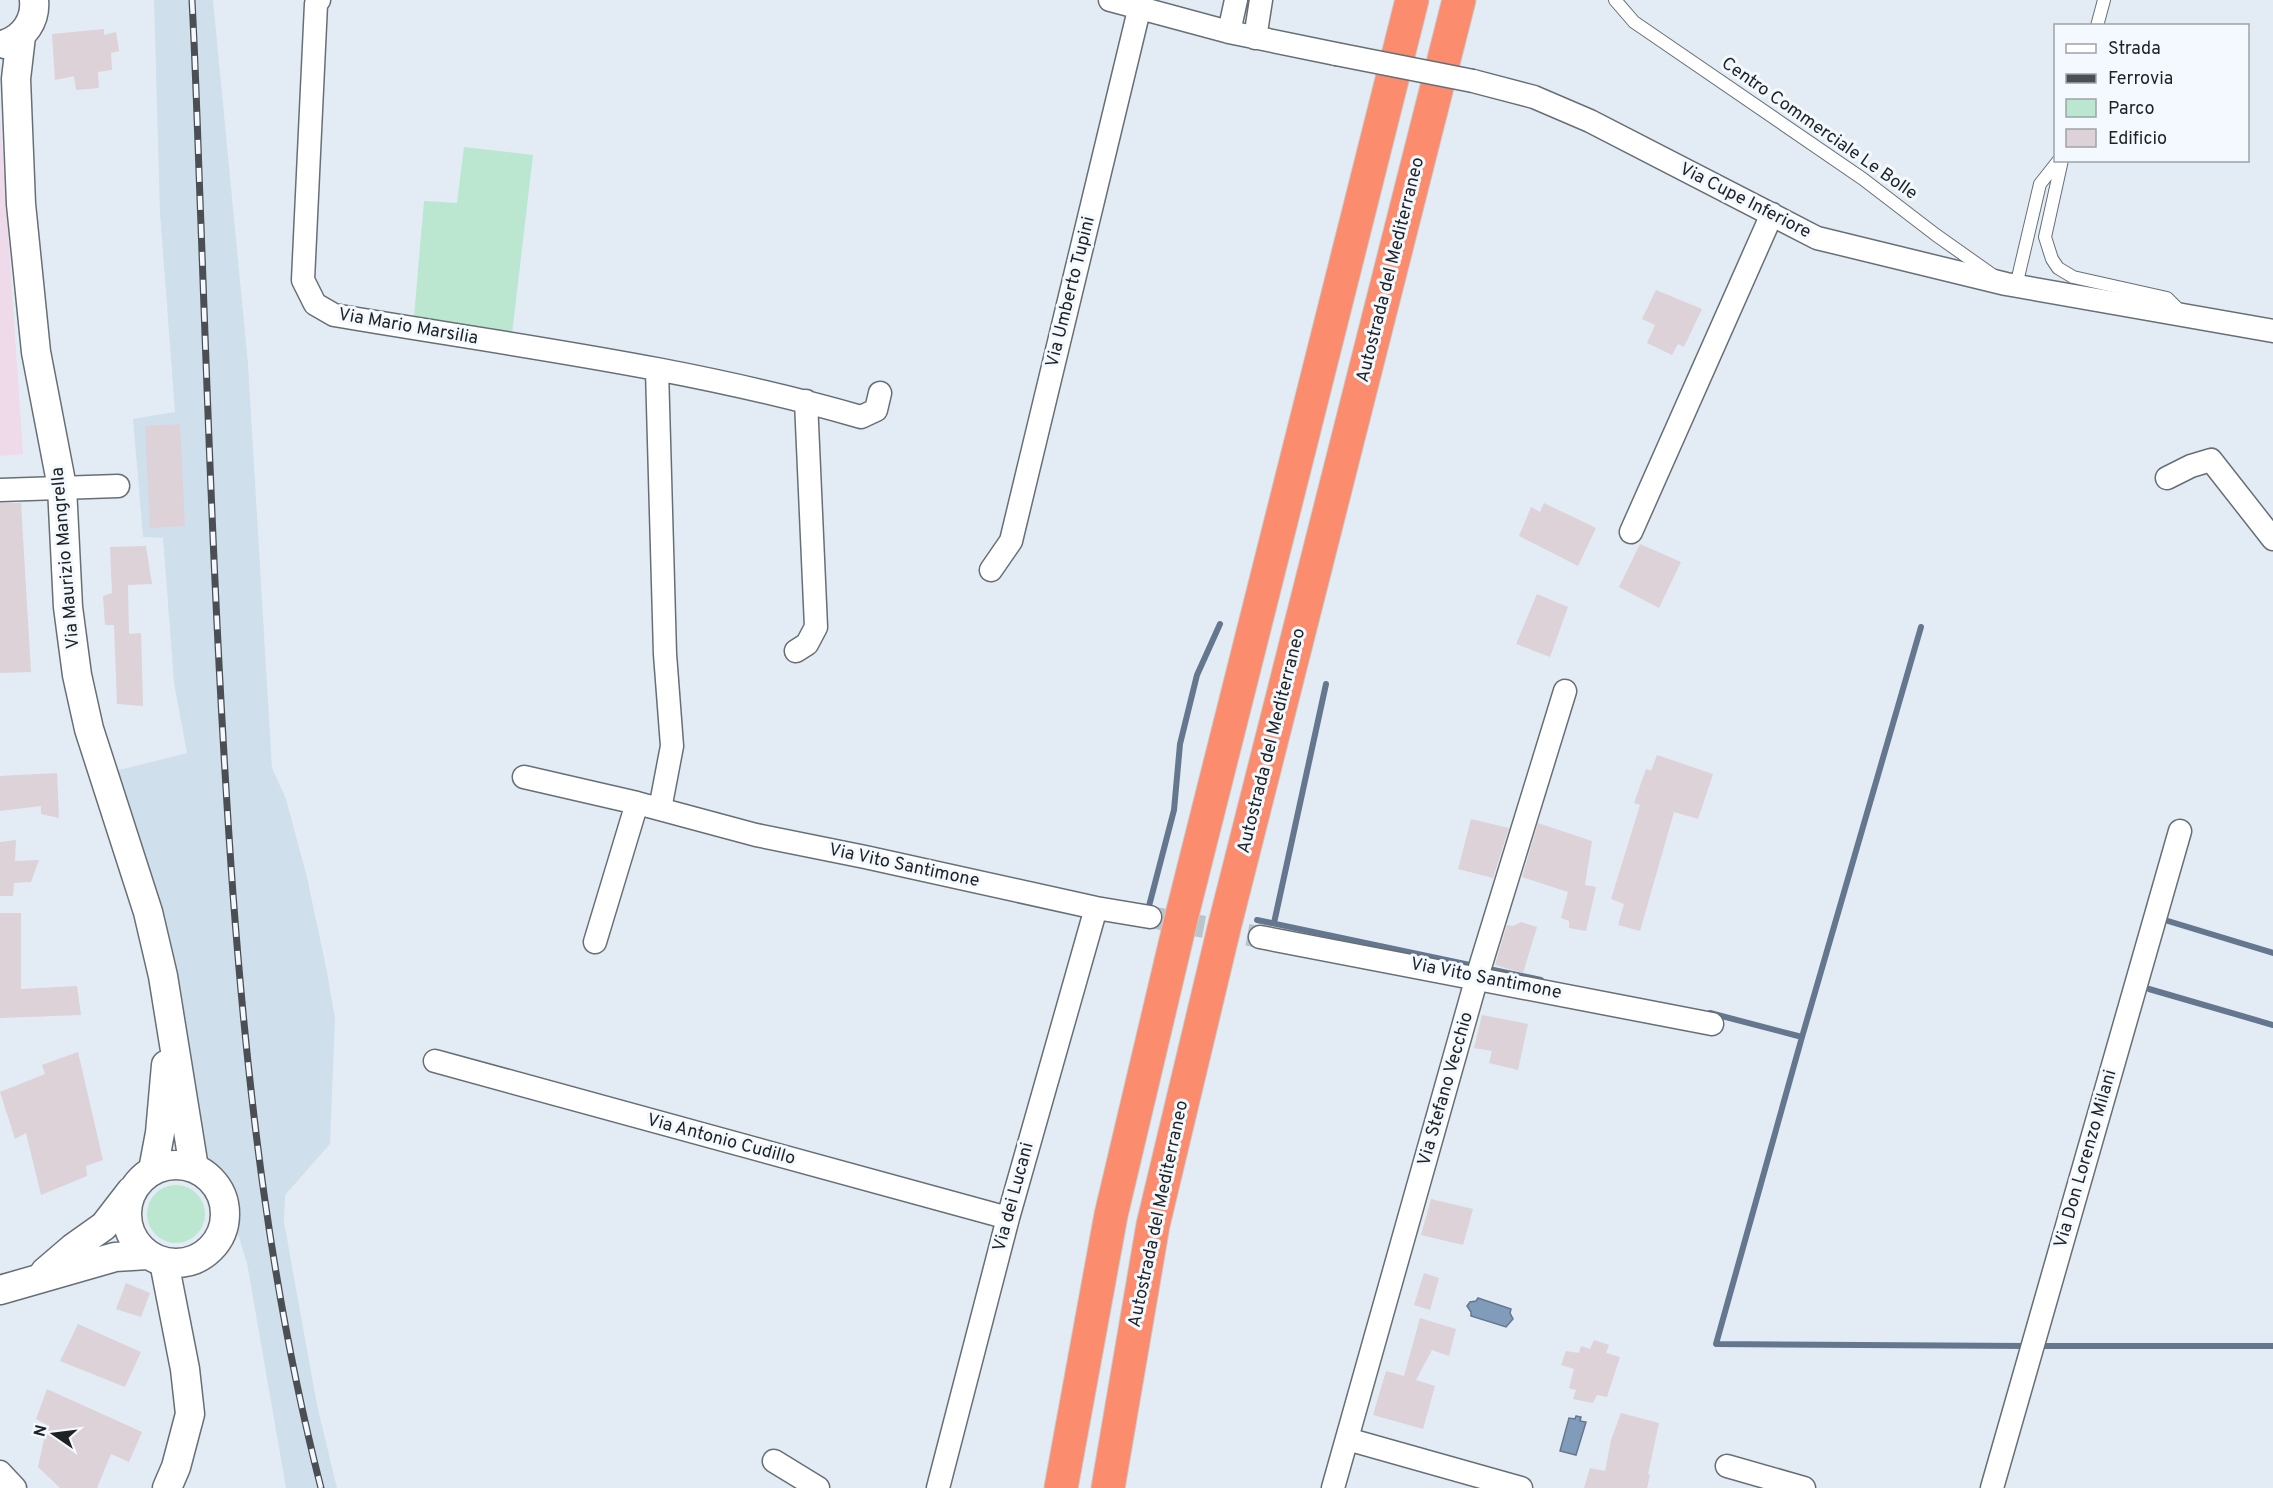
<svg xmlns="http://www.w3.org/2000/svg" width="2273" height="1488" font-family="Overpass,sans-serif">
  <rect width="100%" height="100%" fill="#e3ecf4"/>
  <path fill="#d0dfec" d="M154 0H213L248 364 272 768 286 799 307 877 327 972 335 1019 330 1144 285 1195 284 1222 317 1405 337 1488H286L247 1263 238 1234 231 1192 203 1149 181 989 157 903 115 771 187 753 174 683 163 538 143 537 133 419 175 412 160 213Z"/>
  <path fill="#eedae9" d="M0 114 23 454 0 456Z"/>
  <path fill="#bbe6d0" d="M464 147 533 155 512 334 414 317 424 201 457 203Z
    M147 1214a29 29 0 1 1 58 0a29 29 0 1 1-58 0Z"/>
  <path fill="#819cbb" stroke="#64778e" stroke-width="1.5" d="M1478 1298 1511 1309 1510 1313 1513 1319 1506 1327 1471 1316V1312L1467 1306 1470 1302 1476 1301Z
    M1576 1416 1581 1417 1580 1421 1586 1422 1576 1455 1560 1451 1569 1418 1575 1419Z"/>
  <g fill="none" stroke-linecap="round" stroke-linejoin="round">
    <path stroke="#64778e" stroke-width="6" d="M1921 627 1802 1037 1716 1344 2026 1346
      M1149 906 1174 810 1180 744 1197 675 1220 624
      M1257 920 1541 980
      M2168 921 2273 953
      M1274 923 1326 684
      M2149 989 2273 1025
      M1710 1013 1802 1037
      M2037 1346H2273"/>
  </g>
  <path fill="#dcd2d8" d="M104 29V35L116 32 119 51 111 53 112 70 98 72 99 88 76 90 74 76 55 80 52 34Z
    M1656 290 1702 309 1684 347 1678 344 1672 355 1647 343 1655 325 1642 319Z
    M180 424 185 526 150 528 145 426Z
    M0 503H21L31 672 0 673Z
    M1544 503 1596 528 1578 566 1519 536 1531 507 1540 512Z
    M1640 544 1681 562 1659 608 1619 587Z
    M146 546 152 584 128 585 129 634 141 633 143 706 117 704 114 625H105L103 596 112 593 110 547Z
    M1537 594 1568 607 1550 657 1516 644Z
    M1657 755 1713 774 1698 819 1674 812 1640 931 1618 925 1624 904 1611 899 1640 805 1634 803 1646 769 1651 771Z
    M57 773 59 818 41 814V806L0 811V776Z
    M1471 819 1509 828 1493 878 1458 869Z
    M1538 823 1592 841 1585 885 1596 887 1586 931 1569 928V921L1561 918 1568 892 1522 877Z
    M16 840 15 861 39 860 31 882 14 883 13 896H0V842Z
    M0 913H21V989L77 986 81 1015 0 1018Z
    M1521 922 1537 927 1523 973 1495 965 1507 925 1513 926Z
    M1482 1015 1528 1024 1518 1070 1489 1063 1492 1051 1474 1048Z
    M78 1052 103 1160 86 1166 87 1176 41 1195 26 1133 15 1139 0 1092 45 1074 42 1065Z
    M1431 1199 1473 1209 1463 1245 1421 1235Z
    M1424 1273 1439 1278 1430 1310 1414 1305Z
    M126 1283 150 1293 141 1317 116 1309Z
    M1420 1318 1456 1329 1449 1356 1432 1350 1416 1380 1435 1386 1423 1429 1373 1415 1386 1371 1404 1376Z
    M78 1324 141 1352 125 1387 60 1361Z
    M1594 1340 1609 1345 1606 1353 1620 1357 1607 1397 1597 1395 1593 1403 1573 1399 1576 1390 1569 1388 1574 1369 1561 1365 1566 1351 1579 1353 1581 1346 1590 1349Z
    M47 1389 142 1432 129 1462 111 1454 97 1488H60L38 1467 47 1425 36 1419Z
    M1621 1413 1659 1423 1648 1474 1650 1475 1647 1488H1584L1590 1468 1605 1471 1611 1440Z"/>
  <g fill="none" stroke-linecap="round" stroke-linejoin="round">
    <path stroke="#bcc4cb" stroke-width="22" stroke-dasharray="22 11" stroke-linecap="butt" d="M1150 917 1260 937"/>
    <defs>
      <path id="service" d="M1615 0 1634 22 1863 179 1936 235 1994 276
        M2097 26 2104 0
        M2062 160 2045 237 2052 259 2058 268 2073 277 2167 298 2180 311
        M2016 286 2040 184 2059 160"/>
      <path id="minor" d="M319 0 316 4 303 280 315 304 334 315C510 345 689 367 861 417L876 410 880 393
        M1110 0 1229 32 1336 54
        M1229 32 1236 0
        M1255 38 1261 0
        M1473 81 1534 97 1590 121 1817 238 2006 284 2273 331
        M657 370 665 654 672 746 660 809
        M2167 478 2191 466 2211 460 2273 539
        M0 490 118 486
        M1631 532 1772 214
        M991 570 1011 541 1139 10
        M796 651 807 644 816 627 806 401
        M524 777 637 803 756 835 865 857 1096 908 1150 917
        M1260 937 1712 1024
        M595 942 637 803
        M435 1061 1008 1218
        M1347 1439 1521 1488
        M774 1461 818 1488
        M1727 1466 1804 1488
        M0 1472 15 1488
        M938 1488 1008 1218 1096 908
        M1333 1488 1477 977 1565 691
        M1992 1488 2180 831"/>
      <path id="tertiary" d="M21 36 16 79 21 204 36 352 62 487 68 607 77 675 89 729 148 912 163 976 194 1168
        M5 44C24 38 36 20 34 0
        M127 1214a49 49 0 1 1 98 0a49 49 0 1 1-98 0Z
        M153 1170 160 1133 166 1065
        M164 1262 185 1369 190 1414 176 1467 167 1488
        M45 1272 73 1248 104 1226 131 1191
        M0 1290 115 1257 148 1255"/>
      <path id="motorway" d="M1061 1488 1111 1215 1182 915 1412 0
        M1108 1488 1153 1225 1225 924 1459 0"/>
    </defs>
    <use href="#service" stroke="#676f76" stroke-width="14"/>
    <use href="#minor" stroke="#676f76" stroke-width="25"/>
    <use href="#tertiary" stroke="#676f76" stroke-width="31"/>
    <use href="#motorway" stroke="#c9cacb" stroke-width="35"/>
    <use href="#service" stroke="#fff" stroke-width="12"/>
    <use href="#minor" stroke="#fff" stroke-width="22"/>
    <use href="#tertiary" stroke="#fff" stroke-width="28"/>
    <use href="#motorway" stroke="#fc8c6e" stroke-width="33"/>
    <defs>
      <path id="rail" d="M192 0C196 75 198 150 201 225 209 448 217 671 233 894 248 1094 271 1293 321 1488"/>
    </defs>
    <use href="#rail" stroke="#4b4f53" stroke-width="7"/>
    <use href="#rail" stroke="#f3f9fe" stroke-width="4.5" stroke-dasharray="14" stroke-linecap="butt"/>
    <defs>
      <path id="minor-bridge" d="M1336 54 1473 81"/>
    </defs>
    <use href="#minor-bridge" stroke="#676f76" stroke-width="25" stroke-linecap="butt"/>
    <use href="#minor-bridge" stroke="#fff" stroke-width="22"/>
  </g>
  <g text-anchor="middle" dominant-baseline="central" stroke-width="6" stroke-linejoin="round" paint-order="stroke">
    <g font-size="18" fill="#1f2225" stroke="#f3f9fe">
      <text transform="translate(1819 129) rotate(35)">Centro Commerciale Le Bolle</text>
      <text transform="translate(1745 201) rotate(27)">Via Cupe Inferiore</text>
      <text transform="translate(1391 270) rotate(-76)">Autostrada del Mediterraneo</text>
      <text transform="translate(1071 292) rotate(-76)">Via Umberto Tupini</text>
      <text transform="translate(408 327) rotate(10)">Via Mario Marsilia</text>
      <text transform="translate(66 558) rotate(-95)">Via Maurizio Mangrella</text>
      <text transform="translate(1272 741) rotate(-76)">Autostrada del Mediterraneo</text>
      <text transform="translate(904 866) rotate(12)">Via Vito Santimone</text>
      <text transform="translate(1486 979) rotate(11)">Via Vito Santimone</text>
      <text transform="translate(1446 1089) rotate(-74)">Via Stefano Vecchio</text>
      <text transform="translate(721 1140) rotate(15)">Via Antonio Cudillo</text>
      <text transform="translate(2086 1159) rotate(-74)">Via Don Lorenzo Milani</text>
      <text transform="translate(1014 1197) rotate(-75)">Via dei Lucani</text>
      <text transform="translate(1159 1214) rotate(-78)">Autostrada del Mediterraneo</text>
    </g>
  </g>
  <rect x="2054" y="24" width="195" height="138" fill="#f3f9fe" stroke="#9ea3a7" stroke-width="1.5"/>
  <rect x="2066" y="44" width="30" height="9" fill="#ffffff" stroke="#9ea3a7" stroke-width="1.5"/>
  <text x="2108" y="54" font-size="18" fill="#1f2225">Strada</text>
  <rect x="2066" y="74" width="30" height="9" fill="#4b4f53" stroke="#9ea3a7" stroke-width="1.5"/>
  <text x="2108" y="84" font-size="18" fill="#1f2225">Ferrovia</text>
  <rect x="2066" y="99" width="30" height="18" fill="#bbe6d0" stroke="#9ea3a7" stroke-width="1.5"/>
  <text x="2108" y="114" font-size="18" fill="#1f2225">Parco</text>
  <rect x="2066" y="129" width="30" height="18" fill="#dcd2d8" stroke="#9ea3a7" stroke-width="1.5"/>
  <text x="2108" y="144" font-size="18" fill="#1f2225">Edificio</text>
  <g transform="translate(54 1434) rotate(284)" stroke="#f3f9fe" stroke-width="4.5" paint-order="stroke">
  <path d="M0-4.5L10 22L0 15L-10 22Z" fill="#1f2225"/>
  <text y="-9" font-size="16" font-weight="bold" text-anchor="middle" fill="#1f2225">N</text>
  </g>
</svg>
